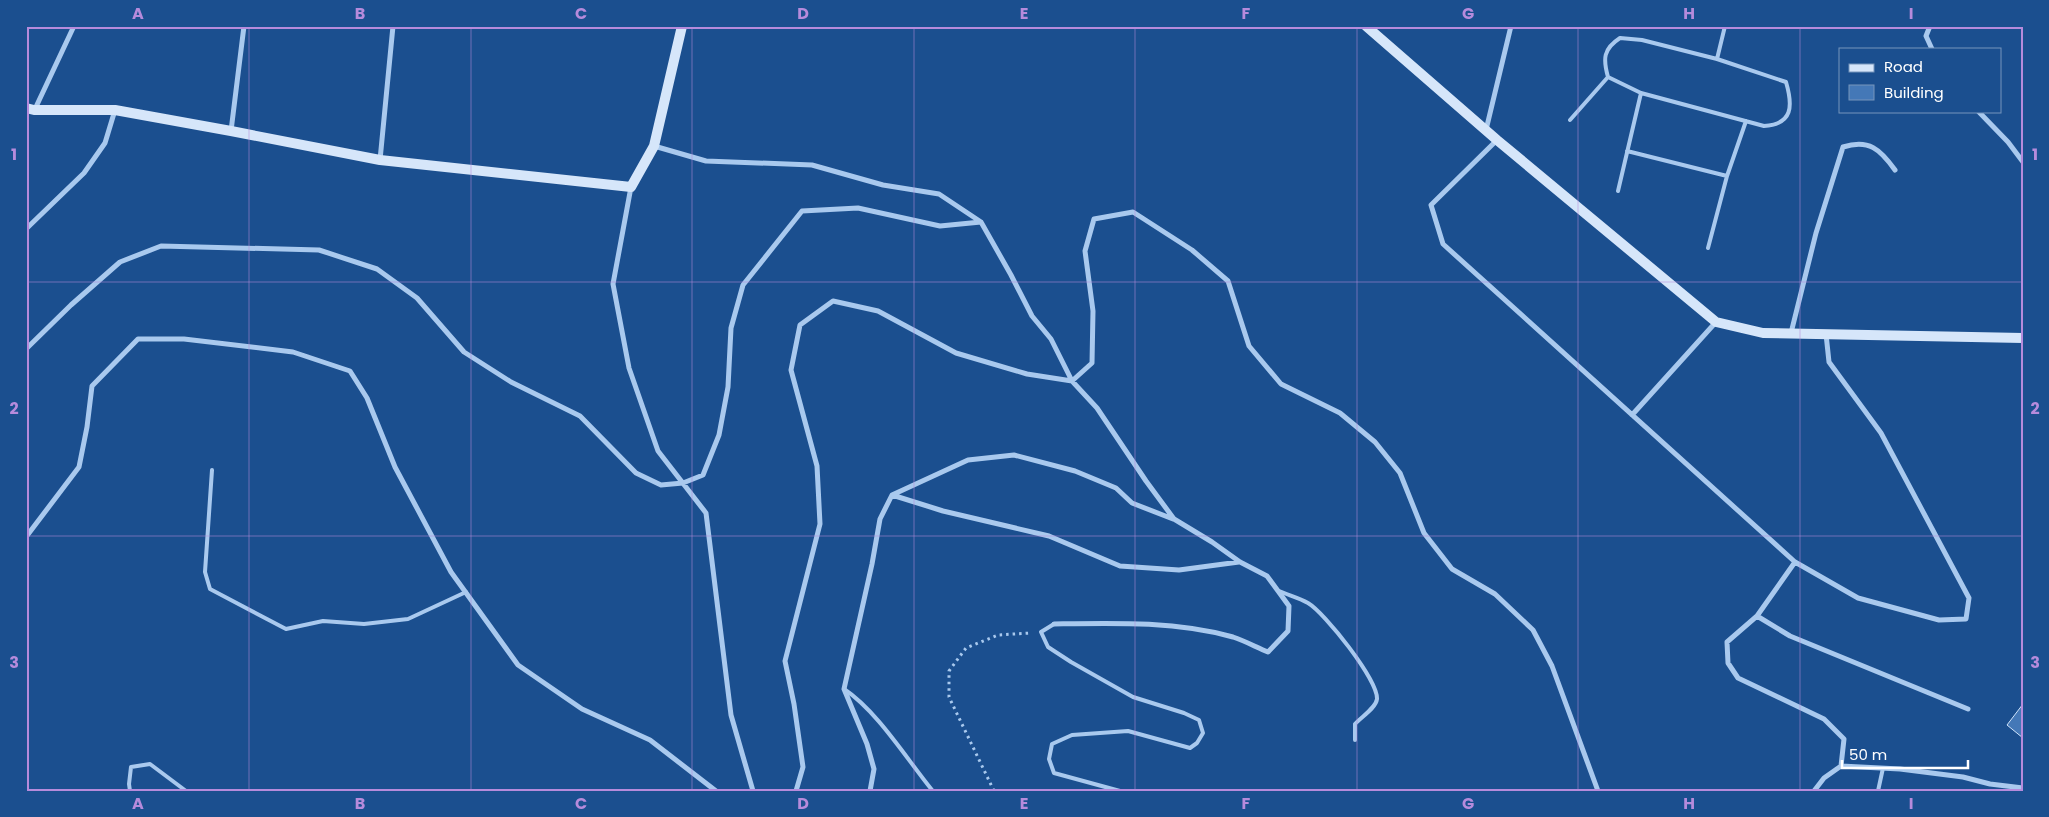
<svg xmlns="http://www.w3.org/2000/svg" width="2049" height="817" font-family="Poppins,sans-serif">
  <rect width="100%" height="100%" fill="#1b4f8f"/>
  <path fill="#4478b7" stroke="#cfe3fa" d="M2023 704V738L2007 725Z"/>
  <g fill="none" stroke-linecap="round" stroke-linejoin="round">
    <path stroke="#a9c9ee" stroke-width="3" stroke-dasharray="2.5 4" stroke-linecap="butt" d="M994 791 949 697V671L966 648 998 635 1031 633"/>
    <path stroke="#a9c9ee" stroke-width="4" d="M1620 38 1642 40 1717 59 1786 82C1793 106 1793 124 1764 126L1641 93 1608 77C1603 59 1603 49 1620 38Z
      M1717 59 1725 26
      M1570 120 1608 77
      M1627 151 1727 176
      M1618 191 1641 93
      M1708 248 1727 176 1746 121
      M212 470 205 572 210 589 286 629 323 621 364 624 408 619 466 592
      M1279 591C1288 595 1299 598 1308 603 1325 613 1378 680 1377 699 1376 708 1361 717 1355 724V740
      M1054 624 1041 632 1048 647 1071 662 1133 697 1184 713 1199 720 1203 733 1197 743 1190 748 1128 731 1072 735 1052 744 1049 759 1054 773 1120 791
      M844 689C877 711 906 758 932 790
      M130 791 129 784 131 767 150 764 186 791
      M1878 791 1883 768"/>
    <path stroke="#a9c9ee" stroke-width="5" d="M1930 26 1926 36 1932 49
      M35 109 74 26
      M1978 111 2008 142 2023 162
      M1486 130 1511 26
      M231 131 244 26
      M1497 140 1431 205 1443 244 1795 562 1858 598 1939 620 1966 619 1969 598 1881 433 1829 362 1826 334
      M654 146 706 161 812 165 883 185 939 194 981 222 1011 275 1032 316 1051 339 1072 381 1097 408 1146 481 1174 519 1212 542 1240 562 1267 576 1289 606 1288 631 1268 652C1256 647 1245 641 1233 637 1175 621 1114 623 1054 624
      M380 160 393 26
      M631 187 613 284 629 368 658 451 706 513 731 715 753 791
      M26 229 84 173 105 143 115 110
      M1791 333 1816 233 1843 147C1869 139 1880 149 1895 170
      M26 349 71 305 120 262 161 246 319 250 377 269 417 298 464 352 511 382 580 416 636 473 661 485 683 483 703 475 719 435 728 387 731 328 743 285 802 211 858 208 940 226 981 222
      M1632 415 1716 322
      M892 495 943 511 1049 536 1120 566 1179 570 1239 562
      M26 537 79 467 87 427 92 386 138 339H184L293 352 350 371 367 398 395 467 451 572 518 665 582 709 650 740 716 791
      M1795 562 1757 616 1727 642 1728 663 1738 678 1824 719 1844 739 1841 766
      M1757 616 1790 636 1968 709
      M796 791 803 767 794 704 785 661 820 524 817 466 791 370 800 325 833 301 878 311 956 353 1027 374 1072 381 1092 363 1093 311 1085 251 1094 219 1133 212 1192 250 1228 281 1249 346 1281 384 1340 413 1375 442 1400 473 1424 533 1452 569 1495 594 1533 630 1552 666 1598 791
      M870 791 874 769 867 744 844 689 872 564 880 519 892 495 968 460 1014 455 1075 471 1116 488 1132 503 1173 519
      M1814 791 1824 778 1841 766 1900 769 1963 777 1990 784 2023 788"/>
    <path stroke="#d6e6fa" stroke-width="10" d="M1366 26 1497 140 1716 322 1763 333 2023 338
      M26 108 34 110H115L231 131 380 160 631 187 654 146 682 26"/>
  </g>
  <path fill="none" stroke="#b68bdc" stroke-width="1" stroke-opacity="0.55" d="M249 26V791M471 26V791M692 26V791M914 26V791M1135 26V791M1357 26V791M1578 26V791M1800 26V791M26 282H2023M26 536H2023"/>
  <rect width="2049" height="817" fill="none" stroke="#1b4f8f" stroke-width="55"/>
  <rect x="1839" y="48" width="162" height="65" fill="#1b4f8f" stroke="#7695bc"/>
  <rect x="1849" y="64" width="25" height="8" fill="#d6e6fa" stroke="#7695bc"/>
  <text x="1884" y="72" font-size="15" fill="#ffffff">Road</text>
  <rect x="1849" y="85" width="25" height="15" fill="#4478b7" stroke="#7695bc"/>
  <text x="1884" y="98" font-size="15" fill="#ffffff">Building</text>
  <path d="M1842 760v8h126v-8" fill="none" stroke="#ffffff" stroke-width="2.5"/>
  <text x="1849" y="760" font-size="15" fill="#ffffff" stroke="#1b4f8f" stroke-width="4" paint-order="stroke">50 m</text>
  <rect x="28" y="28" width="1994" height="762" fill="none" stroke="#b68bdc" stroke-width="2"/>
  <g font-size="16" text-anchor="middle" font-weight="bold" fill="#b68bdc">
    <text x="138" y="19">A</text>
    <text x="360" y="19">B</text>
    <text x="581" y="19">C</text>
    <text x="803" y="19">D</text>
    <text x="1024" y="19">E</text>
    <text x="1246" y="19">F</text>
    <text x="1468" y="19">G</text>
    <text x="1689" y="19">H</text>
    <text x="1911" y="19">I</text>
    <text x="14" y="160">1</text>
    <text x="2035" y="160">1</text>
    <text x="14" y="414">2</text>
    <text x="2035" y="414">2</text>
    <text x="14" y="668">3</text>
    <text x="2035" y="668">3</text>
    <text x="138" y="809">A</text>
    <text x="360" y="809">B</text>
    <text x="581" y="809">C</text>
    <text x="803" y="809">D</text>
    <text x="1024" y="809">E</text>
    <text x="1246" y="809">F</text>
    <text x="1468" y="809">G</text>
    <text x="1689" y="809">H</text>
    <text x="1911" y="809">I</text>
  </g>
</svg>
